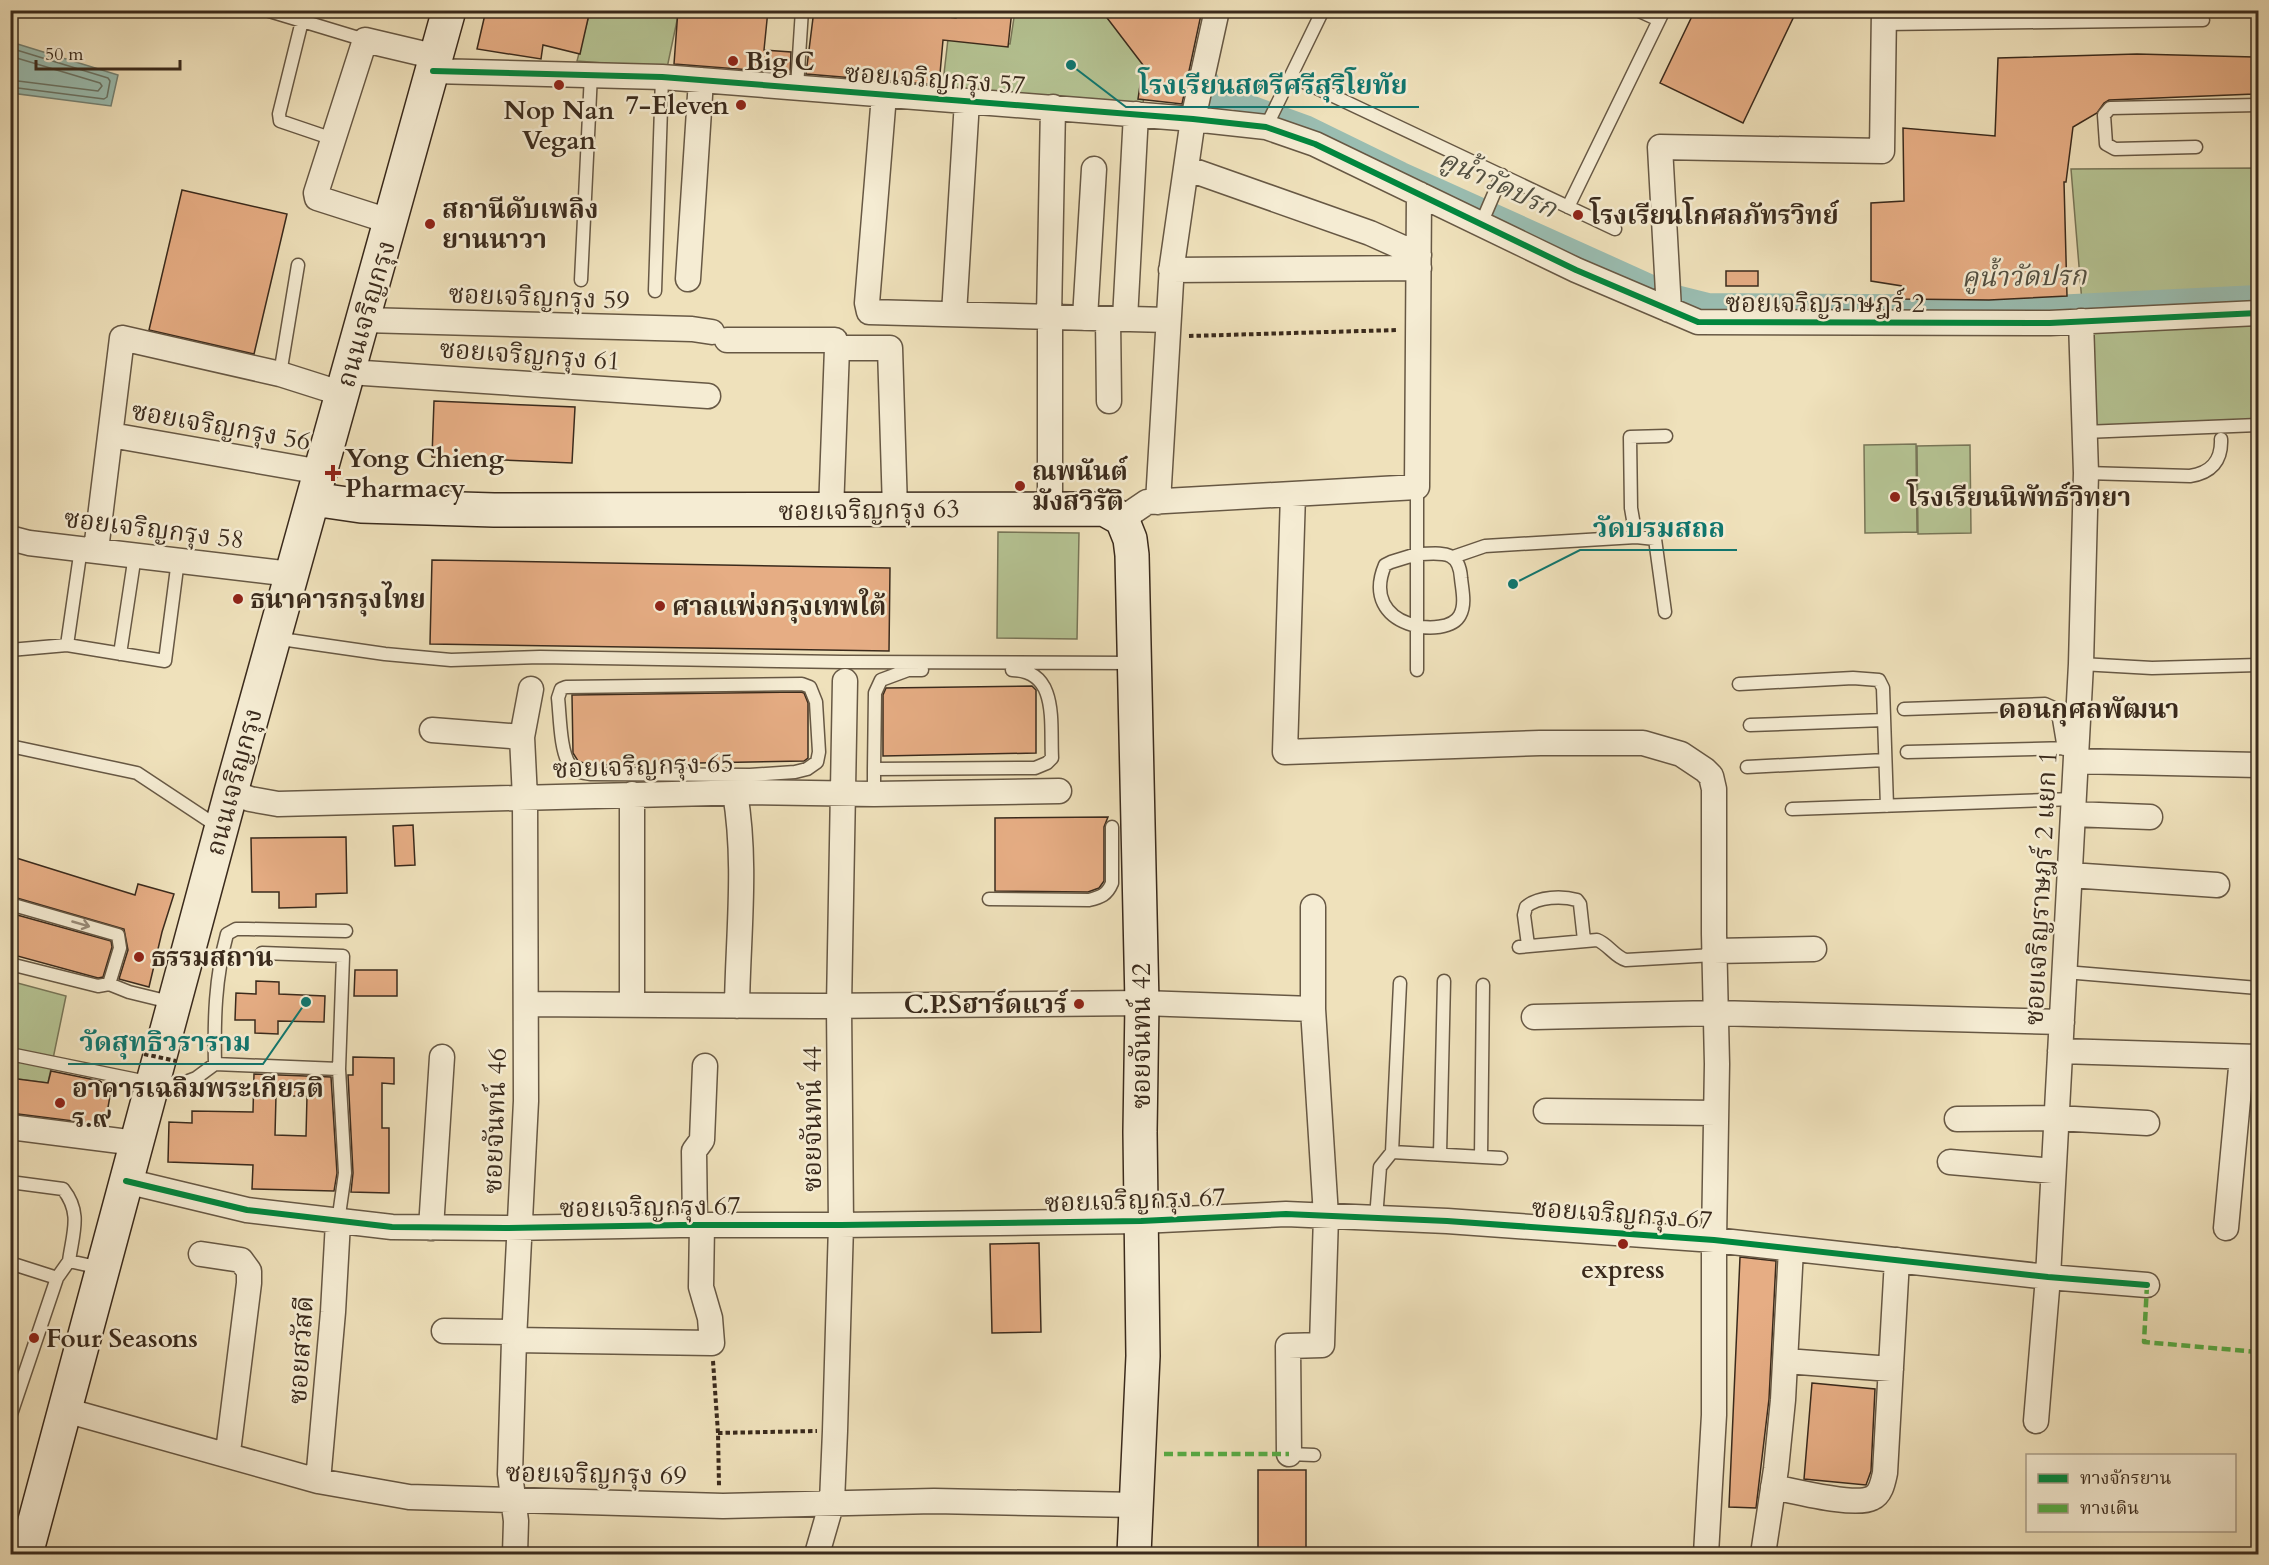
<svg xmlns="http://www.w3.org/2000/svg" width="2269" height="1565" font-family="Cardo,'Noto Serif Thai',serif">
  <rect width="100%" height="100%" fill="#efe1bb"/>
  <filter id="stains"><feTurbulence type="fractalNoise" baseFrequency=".00333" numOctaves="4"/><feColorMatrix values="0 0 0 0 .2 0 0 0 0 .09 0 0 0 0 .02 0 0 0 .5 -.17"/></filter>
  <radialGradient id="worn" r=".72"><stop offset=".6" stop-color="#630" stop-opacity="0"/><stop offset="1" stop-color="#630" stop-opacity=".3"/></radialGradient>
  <path fill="#b5c393" stroke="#787658" stroke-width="1.5" d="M590 11H679L667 68 577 61Z
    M1015 11H1153L1143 104 942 91 948 39 1010 44Z
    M2258 168V430L2093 436 2071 169Z
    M1916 444 1917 532 1865 533 1864 445Z
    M1970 445 1971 533 1918 534 1917 446Z
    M998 532 1079 533 1077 639 997 638Z
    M10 981 66 996 48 1083 11 1078Z"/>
  <path fill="#9abdb1" stroke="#748275" stroke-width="1.5" d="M11 42 118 75 111 106 11 93Z"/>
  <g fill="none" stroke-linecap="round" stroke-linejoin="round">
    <path stroke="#6a7466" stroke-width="1.5" d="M10 48 108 78 110 81 107 97 104 99 10 87
      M10 56 100 83 102 86 98 91 10 80"/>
    <path stroke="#9abdb1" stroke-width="20" d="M1209 80 1205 100 1234 99 1308 126 1402 172 1672 294 1708 303 2054 305 2258 295"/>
  </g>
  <path fill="#e6ad84" stroke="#3a2a1c" stroke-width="1.5" fill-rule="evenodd" d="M486 10H590L580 54 543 45 541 59 477 49Z
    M678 10H768L764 50 791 52 790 73 674 64Z
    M814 10H888L956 18 957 10H1012L1008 47 943 40 939 85 806 74Z
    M1101 10H1202L1182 104 1138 99 1143 65Z
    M1695 10H1797L1743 123 1660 83Z
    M2137 54 2254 57V94L2109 100 2104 103 2097 113 2073 127 2066 182H2064L2067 296 1989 300 1902 299V286L1871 281V203L1904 201 1903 128 1995 136 1998 58Z
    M182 190 287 214 254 354 149 330Z
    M1726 271H1758V286H1726Z
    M434 401 575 407 572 463 432 457Z
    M432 560 890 568 889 651 430 644Z
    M1032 686 1036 690V753L883 756V695L886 688Z
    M801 692 804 693 808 703V758L804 761 589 765 578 761 573 753 572 695Z
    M1108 817 1104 827V881L1099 888 1088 892 995 891V818Z
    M413 825 415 865 395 866 393 826Z
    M346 837 347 893 316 894V907L279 908V892H252L251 838Z
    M10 856 135 895 138 884 174 894 162 932 149 987 119 979 128 950 124 929 10 896Z
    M10 913 111 941 112 947 103 977 98 978 10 954Z
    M355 970H397V996H354Z
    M256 981 279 982V994L325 996 324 1022 278 1021V1034L255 1033V1020H235L236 993 256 994Z
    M353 1057 394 1058V1084L382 1083V1128H389V1193L351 1192 353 1173 348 1075H353Z
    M51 1071 100 1081 111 1090 105 1125 10 1113V1078L48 1083Z
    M254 1074 331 1077 337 1173 334 1191 252 1189 253 1165 168 1162 169 1122 192 1123V1111L253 1112ZM276 1096H307L306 1136 275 1135Z
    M1039 1243 1041 1332 992 1333 990 1244Z
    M1740 1257 1776 1261 1769 1399 1756 1508 1729 1507Z
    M1812 1383 1875 1389 1871 1471 1866 1485 1804 1479Z
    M1258 1470H1306V1554H1258Z"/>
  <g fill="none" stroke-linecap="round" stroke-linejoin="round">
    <defs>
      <path id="lane" d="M266 10 365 40
        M1637 10 1659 20
        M302 21 279 114 280 121 333 139
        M1884 24 2203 20
        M1291 76 1615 229
        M797 87 802 10
        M1266 127 1323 10
        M2196 147 2115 149 2106 144 2104 115 2110 108 2258 105
        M1568 207 1664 10
        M1481 224 1502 175
        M581 280 591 74
        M655 291 662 77
        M280 374 298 265
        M2084 432 2258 425
        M2086 473 2190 476C2211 473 2222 461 2221 439
        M1417 487V670
        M81 548 67 645 165 661 178 560
        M1417 554C1440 554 1459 548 1461 578 1462 589 1466 604 1460 615 1448 640 1358 629 1385 565L1391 562Z
        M1453 557 1485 546 1636 537
        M1665 612 1655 539 1636 537 1631 508 1630 437 1666 436
        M274 638 385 654 451 660 540 657 843 662 1134 663
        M10 650 67 645
        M120 654 135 555
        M2081 664 2152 668 2258 665
        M802 684 810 687 816 702 819 752 817 762 807 769 795 772 750 775 591 774C583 773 575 772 570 765 560 752 560 715 558 698L561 689 566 687Z
        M1739 684 1853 678 1879 680 1883 688 1887 806
        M1904 709 2045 704 2054 708 2059 719 2064 749
        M1750 725 1884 720
        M10 746 137 773 220 828
        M1907 752 2070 748
        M1747 767 1885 760
        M874 769 875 693 881 680 908 670H922
        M874 794V769L1035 768 1047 763 1052 758C1050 723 1059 670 1012 670
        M1792 809 2074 799
        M989 899 1089 900C1101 897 1107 895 1112 883V827
        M10 904 118 935 120 948 109 984 98 986 10 964
        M1528 945 1524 915 1526 907C1538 896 1563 896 1577 900L1580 904 1584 940
        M1519 947 1597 940C1608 944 1615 957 1626 960L1714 955
        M262 953 343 956 339 1069 345 1173 338 1222
        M2065 972 2258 988
        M109 984 129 992 174 1003
        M10 1054 152 1083H183L196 1078 215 1064 339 1069
        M215 1064C214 1020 215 978 227 934L236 929H248L346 931
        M1392 1152 1400 983
        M1440 1154 1444 981
        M1481 1157 1483 985
        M10 1182 63 1189C82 1213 73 1232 69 1261
        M1376 1218 1380 1167 1392 1152 1501 1158
        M10 1263 57 1278 69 1261 101 1268
        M10 1417 57 1278
        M1289 1454 1314 1455"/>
      <path id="street" d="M433 71 662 77 1193 119 1266 127 1315 144 1576 270 1698 322 2050 323 2258 313
        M884 95 867 303 869 312 1168 320
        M1186 168 1370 233 1419 255
        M392 222 317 198 316 193 365 40 437 57
        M1171 270 1419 268
        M688 279 701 80
        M1669 310 1660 147 1882 151 1884 10
        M954 314 967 101
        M1049 317 1053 107
        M1085 318 1094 169
        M1108 319 1109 401
        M1125 319 1136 114
        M364 320 692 329 712 332
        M1050 323V508
        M727 340H835L837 348 831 511
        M837 348H890L895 509
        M349 372 708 396
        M111 435 321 472
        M1293 494 1285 752 1540 743H1643L1681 754 1705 770 1711 776 1714 789V934L1717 1064 1714 1240V1415L1706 1554
        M1158 502 1172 265 1193 119 1217 10
        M1122 519 1147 502 1417 487 1419 194
        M10 538 29 543 291 574
        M96 550 122 338 280 374 343 394
        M432 730 522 737
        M2076 761 2258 765
        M231 792 250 799 278 804 750 792 874 794 1059 791
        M735 793C747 863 738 935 737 1006
        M2073 814 2150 817
        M2070 875 2217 885
        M1714 951 1814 949
        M526 1004 816 1006 1142 1003 1313 1009
        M632 1005V794
        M1534 1017 1716 1013 2062 1022
        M2060 1051 2258 1057
        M1546 1111 1716 1113
        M1957 1119 2056 1118 2147 1123
        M10 1127 136 1143
        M1950 1162 2053 1171
        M126 1181 247 1210 392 1227 505 1228 680 1225H841L1141 1221 1286 1214 1447 1221 1714 1240 2048 1277 2147 1285
        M695 1225 694 1151 702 1140 705 1066
        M431 1228 442 1057
        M2226 1228 2242 1057
        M201 1254 241 1260 249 1271V1283L229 1444 224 1454
        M444 1331 514 1332
        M514 1340 712 1343 710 1318 701 1287 702 1225
        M1786 1361 1891 1369
        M65 1410 318 1481 409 1497 723 1506 934 1501 1136 1505
        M2036 1421 2048 1277 2081 664 2086 473 2081 321
        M1289 1454 1288 1346 1322 1345 1326 1216 1313 1009V907
        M318 1481 333 1312 338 1222
        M1773 1487C1795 1491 1855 1507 1872 1498 1881 1494 1883 1482 1885 1473L1897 1260
        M515 1554 516 1521 510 1474 514 1340 526 1101 525 798 522 737 531 689
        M817 1554 832 1502 835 1431 841 1225 839 1006 845 681
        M1763 1554 1776 1469 1783 1400 1791 1249"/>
      <path id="secondary" d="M313 499 361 506 494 510 1104 509 1122 519 1130 539 1132 555 1142 1003 1140 1132 1143 1356 1134 1554
        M26 1554 231 792 449 10"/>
    </defs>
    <use href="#lane" stroke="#675844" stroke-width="15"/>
    <use href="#street" stroke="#675844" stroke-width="27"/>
    <use href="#secondary" stroke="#3a2a1c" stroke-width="36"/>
    <path stroke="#3a2a1c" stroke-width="4" stroke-dasharray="4.5 3" stroke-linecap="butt" d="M1189 336 1397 330
      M713 1361 718 1433 719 1486
      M718 1433 817 1431"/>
    <use href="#lane" stroke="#f5ecd3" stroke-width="12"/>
    <use href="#street" stroke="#f5ecd3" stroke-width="24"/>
    <use href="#secondary" stroke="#f5ecd3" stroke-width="33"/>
    <path stroke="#3a2a1c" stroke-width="4" stroke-dasharray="4.5 3" stroke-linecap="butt" d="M144 1054 176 1061"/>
    <path stroke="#55ab43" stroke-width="4.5" stroke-dasharray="9 4.5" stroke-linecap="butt" d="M2147 1285 2144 1342 2258 1352
      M1164 1454H1289"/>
    <defs>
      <path id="cycleway" d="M433 71 662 77 1193 119 1266 127 1315 144 1576 270 1698 322 2050 323 2258 313
        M126 1181 247 1210 392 1227 505 1228 680 1225H841L1141 1221 1286 1214 1447 1221 1714 1240 2048 1277 2147 1285"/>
    </defs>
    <use href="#cycleway" stroke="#f5ecd3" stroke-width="10"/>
    <use href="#cycleway" stroke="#00873e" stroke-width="6"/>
  </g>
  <defs><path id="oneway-shaft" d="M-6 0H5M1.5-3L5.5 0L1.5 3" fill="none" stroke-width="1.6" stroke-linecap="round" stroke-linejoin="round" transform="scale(1.5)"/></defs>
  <use stroke="#988b78" href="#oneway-shaft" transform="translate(81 924) rotate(16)"/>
  <g fill="#8f2418" stroke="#f5ecd3" stroke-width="2">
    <circle cx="733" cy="61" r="6"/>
    <circle cx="559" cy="85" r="6"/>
    <circle cx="741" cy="105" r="6"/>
    <circle cx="1578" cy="215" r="6"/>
    <circle cx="430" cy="224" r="6"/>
    <path d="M330 464h6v6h6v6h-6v6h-6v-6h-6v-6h6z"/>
    <circle cx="1020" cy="486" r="6"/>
    <circle cx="1895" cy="497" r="6"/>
    <circle cx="238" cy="599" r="6"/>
    <circle cx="660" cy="606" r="6"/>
    <circle cx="139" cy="957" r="6"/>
    <circle cx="1079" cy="1004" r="6"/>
    <circle cx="60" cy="1103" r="6"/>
    <circle cx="1623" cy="1244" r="6"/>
    <circle cx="34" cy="1338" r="6"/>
  </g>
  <g text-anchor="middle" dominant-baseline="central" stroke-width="5" stroke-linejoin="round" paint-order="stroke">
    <g font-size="26" font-weight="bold" fill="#3a2a1c" stroke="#f5ecd3" text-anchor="start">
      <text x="745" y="61">Big C</text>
      <text x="729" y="105" text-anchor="end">7-Eleven</text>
      <text x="559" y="110" text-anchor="middle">Nop Nan<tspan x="559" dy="30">Vegan</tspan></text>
      <text x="442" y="209">สถานีดับเพลิง<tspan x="442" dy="30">ยานนาวา</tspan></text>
      <text x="1590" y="215">โรงเรียนโกศลภัทรวิทย์</text>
      <text x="345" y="458">Yong Chieng<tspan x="345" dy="30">Pharmacy</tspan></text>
      <text x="1032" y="471">ณพนันต์<tspan x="1032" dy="30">มังสวิรัติ</tspan></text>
      <text x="1907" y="497">โรงเรียนนิพัทธ์วิทยา</text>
      <text x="250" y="599">ธนาคารกรุงไทย</text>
      <text x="672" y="606">ศาลแพ่งกรุงเทพใต้</text>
      <text x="151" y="957">ธรรมสถาน</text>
      <text x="1067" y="1004" text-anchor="end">C.P.Sฮาร์ดแวร์</text>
      <text x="72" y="1088">อาคารเฉลิมพระเกียรติ<tspan x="72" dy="30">ร.๙</tspan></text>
      <text x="1623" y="1269" text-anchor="middle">express</text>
      <text x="46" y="1338">Four Seasons</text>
    </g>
    <g font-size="26" fill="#3a2a1c" stroke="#f5ecd3">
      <text transform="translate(935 79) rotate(4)">ซอยเจริญกรุง 57</text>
      <text transform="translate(539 297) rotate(2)">ซอยเจริญกรุง 59</text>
      <text x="1825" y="303">ซอยเจริญราษฎร์ 2</text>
      <text transform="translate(366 314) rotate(-74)">ถนนเจริญกรุง</text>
      <text transform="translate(530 355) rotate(4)">ซอยเจริญกรุง 61</text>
      <text transform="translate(221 426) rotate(10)">ซอยเจริญกรุง 56</text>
      <text transform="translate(869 510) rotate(-1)">ซอยเจริญกรุง 63</text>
      <text transform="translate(154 529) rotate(7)">ซอยเจริญกรุง 58</text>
      <text transform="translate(643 766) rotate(-2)">ซอยเจริญกรุง 65</text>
      <text transform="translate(234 782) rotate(-75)">ถนนเจริญกรุง</text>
      <text transform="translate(2041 888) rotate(-87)">ซอยเจริญราษฎร์ 2 แยก 1</text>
      <text transform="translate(1141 1036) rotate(-90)">ซอยจันทน์ 42</text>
      <text transform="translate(812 1119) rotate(-90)">ซอยจันทน์ 44</text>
      <text transform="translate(495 1121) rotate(-88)">ซอยจันทน์ 46</text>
      <text transform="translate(1135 1200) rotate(-2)">ซอยเจริญกรุง 67</text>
      <text transform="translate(650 1207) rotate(-1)">ซอยเจริญกรุง 67</text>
      <text transform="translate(1622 1214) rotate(4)">ซอยเจริญกรุง 67</text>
      <text transform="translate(301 1350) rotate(-86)">ซอยสวัสดี</text>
      <text transform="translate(596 1474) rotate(1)">ซอยเจริญกรุง 69</text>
    </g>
    <g font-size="27" font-style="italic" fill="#524f41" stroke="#f5ecd3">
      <text transform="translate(1498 184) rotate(25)">คูน้ำวัดปรก</text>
      <text transform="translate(2024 277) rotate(-1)">คูน้ำวัดปรก</text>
    </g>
    <g font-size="27" font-weight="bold" fill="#3a2a1c" stroke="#f5ecd3">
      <text x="2089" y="709">ดอนกุศลพัฒนา</text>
    </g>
  </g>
  <path fill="none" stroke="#0f766e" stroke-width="2" d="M1071 65L1126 107H1419M1513 584L1580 550H1737M306 1002L263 1064H68"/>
  <g fill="#0f766e" stroke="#f5ecd3" stroke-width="2">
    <circle cx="1071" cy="65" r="6"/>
    <circle cx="1513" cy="584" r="6"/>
    <circle cx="306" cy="1002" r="6"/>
  </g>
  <g font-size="27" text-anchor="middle" font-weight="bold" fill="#0f766e" stroke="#f5ecd3" stroke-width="5" stroke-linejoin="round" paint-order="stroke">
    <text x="1273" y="94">โรงเรียนสตรีศรีสุริโยทัย</text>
    <text x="1659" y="537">วัดบรมสถล</text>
    <text x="165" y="1051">วัดสุทธิวราราม</text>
  </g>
  <rect width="2269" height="1565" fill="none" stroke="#efe1bb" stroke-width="36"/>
  <rect x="12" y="12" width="2245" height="1541" fill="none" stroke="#3a2a1c" stroke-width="3"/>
  <rect x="18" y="18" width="2233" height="1529" fill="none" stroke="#3a2a1c" stroke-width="1.5"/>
  <rect x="2026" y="1454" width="210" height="78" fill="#f5ecd3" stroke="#aa9e8a" stroke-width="1.5"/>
  <rect x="2038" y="1474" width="30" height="9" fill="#00873e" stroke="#aa9e8a" stroke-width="1.5"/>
  <text x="2080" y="1484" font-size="18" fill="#3a2a1c">ทางจักรยาน</text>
  <rect x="2038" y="1504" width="30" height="9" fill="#55ab43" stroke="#aa9e8a" stroke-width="1.5"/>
  <text x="2080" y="1514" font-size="18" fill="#3a2a1c">ทางเดิน</text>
  <path d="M36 60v9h144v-9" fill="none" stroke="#3a2a1c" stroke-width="3"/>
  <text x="45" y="60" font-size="18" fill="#3a2a1c" stroke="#f5ecd3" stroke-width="4.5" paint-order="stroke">50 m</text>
  <rect width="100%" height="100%" filter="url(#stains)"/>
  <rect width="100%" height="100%" fill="url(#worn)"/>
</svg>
